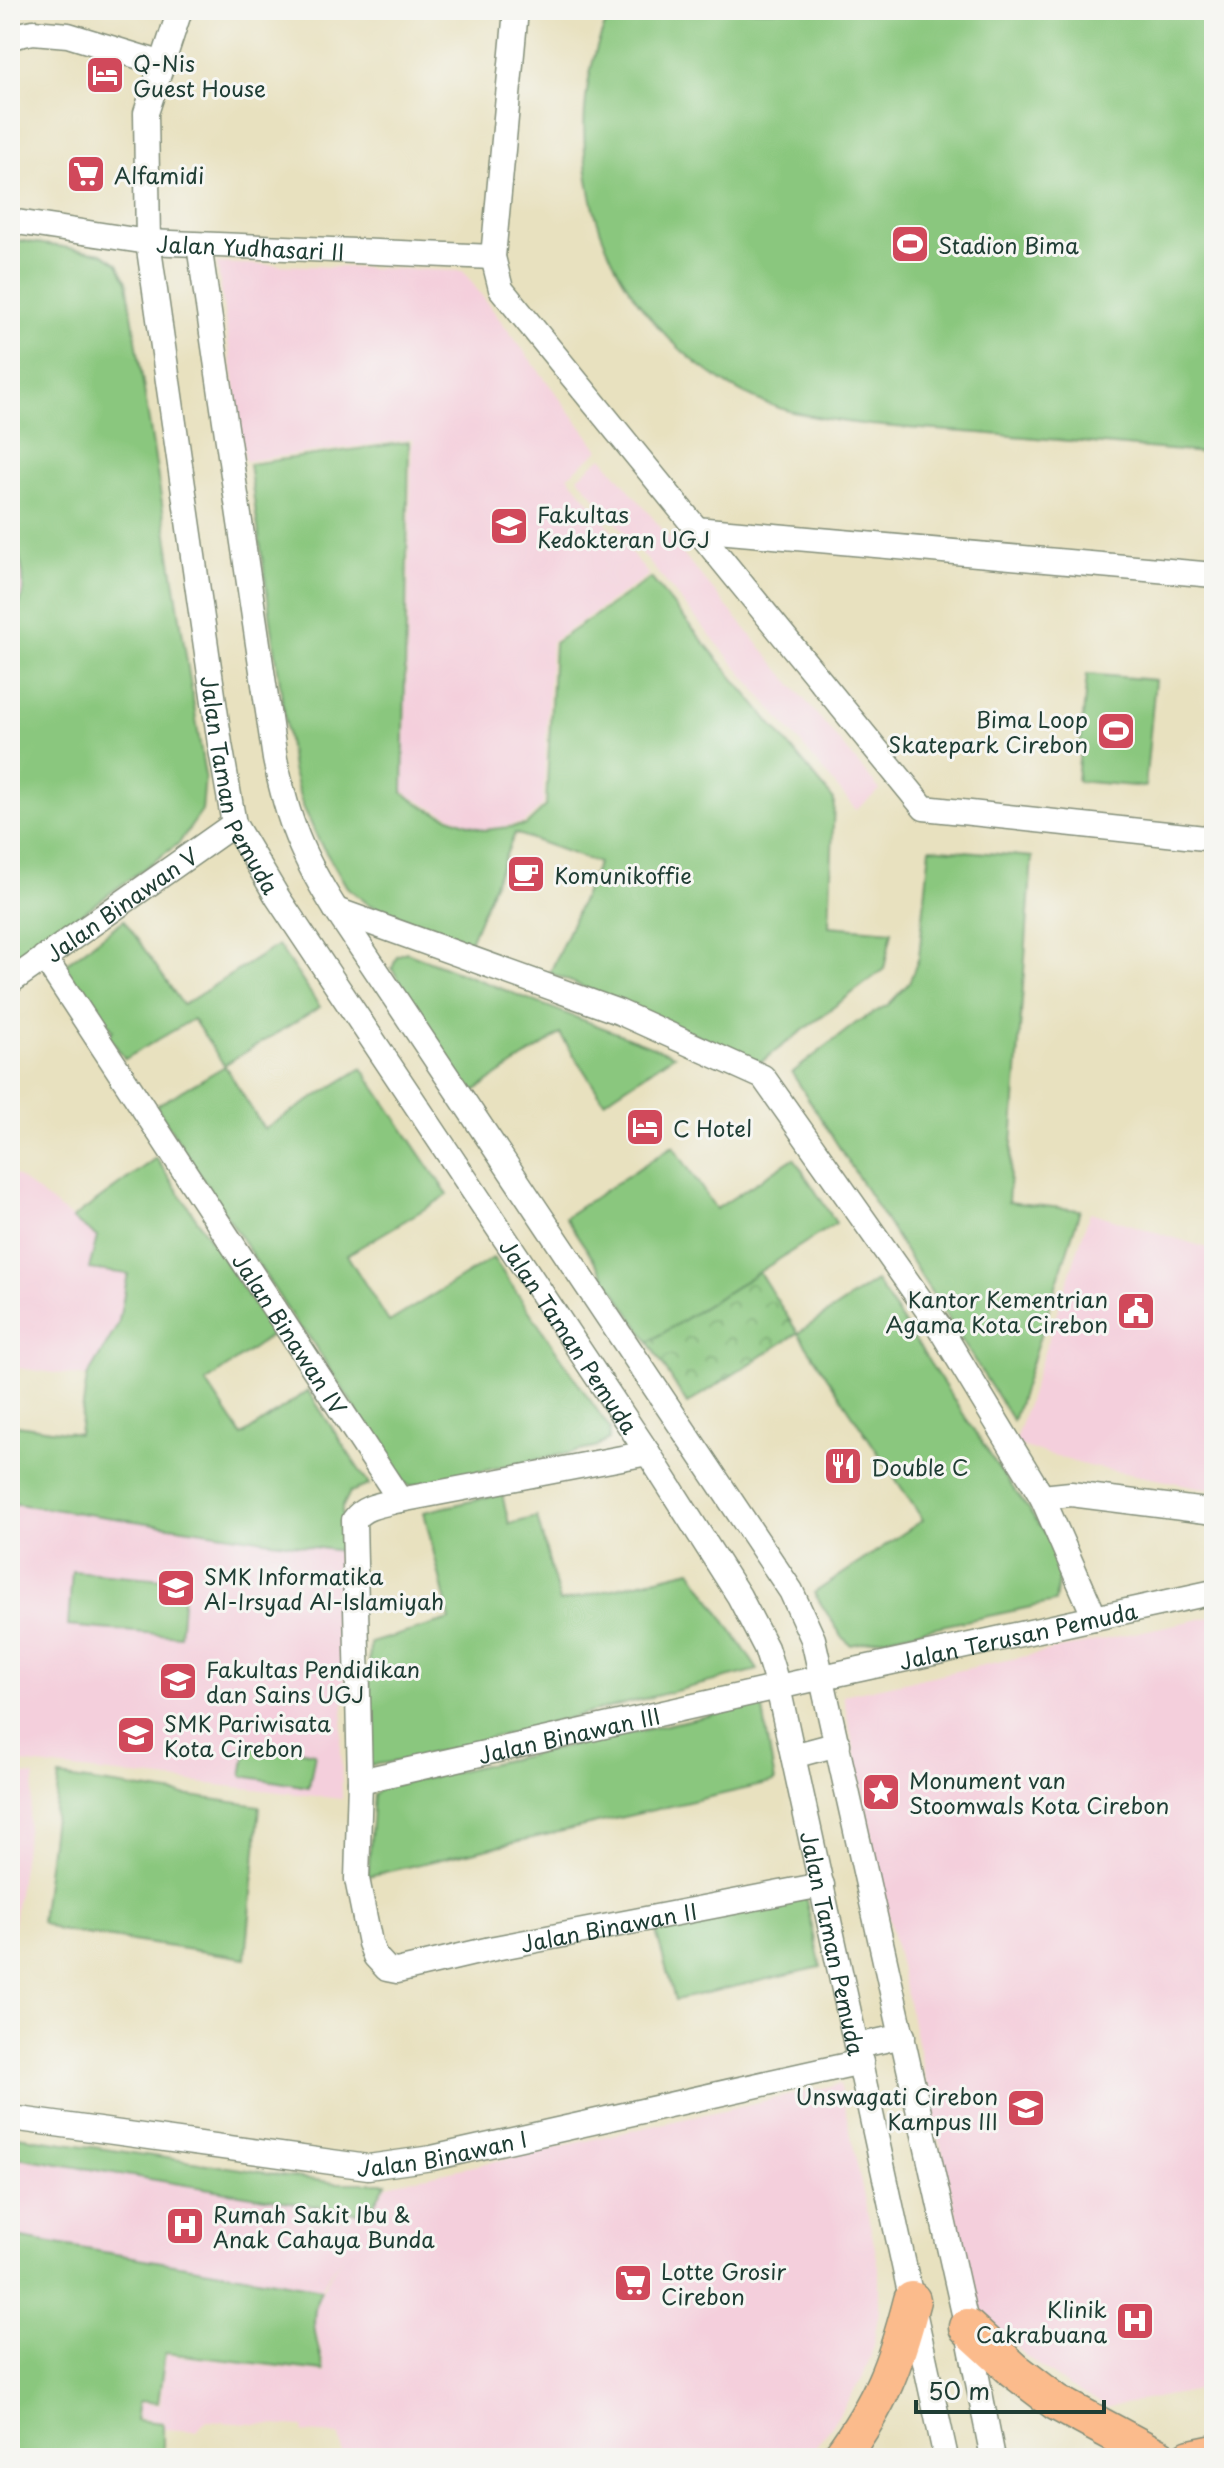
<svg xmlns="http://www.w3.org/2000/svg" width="1224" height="2468" font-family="'Playpen Sans',sans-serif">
  <defs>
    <pattern id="park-crowns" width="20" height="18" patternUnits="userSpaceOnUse" patternTransform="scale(2)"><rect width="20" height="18" fill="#8ac77e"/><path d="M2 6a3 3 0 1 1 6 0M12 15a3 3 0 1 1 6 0" fill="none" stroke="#70a368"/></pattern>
  </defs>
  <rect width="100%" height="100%" fill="#f6f6f2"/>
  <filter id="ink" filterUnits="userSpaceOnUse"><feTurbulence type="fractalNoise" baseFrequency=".0125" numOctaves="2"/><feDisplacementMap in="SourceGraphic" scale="16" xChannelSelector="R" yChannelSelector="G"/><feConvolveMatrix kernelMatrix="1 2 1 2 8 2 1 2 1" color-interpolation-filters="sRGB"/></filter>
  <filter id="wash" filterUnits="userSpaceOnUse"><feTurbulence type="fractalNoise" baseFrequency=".006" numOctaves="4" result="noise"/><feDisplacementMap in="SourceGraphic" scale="32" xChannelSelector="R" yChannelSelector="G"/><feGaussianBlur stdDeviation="1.8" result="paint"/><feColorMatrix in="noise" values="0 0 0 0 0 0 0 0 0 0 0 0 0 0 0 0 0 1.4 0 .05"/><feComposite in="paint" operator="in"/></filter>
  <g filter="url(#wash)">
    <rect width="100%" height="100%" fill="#e8e1bf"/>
    <path fill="#f4cfdc" d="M217 263 463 271 599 450 568 476 649 575 551 642 543 805 524 823 483 829 428 806 404 792 412 439 245 461Z
      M602 457 880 790 856 810 578 477Z
      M10 529 21 563 23 596 19 606 10 684Z
      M10 1171 97 1237 128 1274 118 1325 87 1377 10 1367Z
      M1090 1212 1214 1250V1490L1088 1466 1014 1444Z
      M10 1503 341 1551 346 1670 341 1747 342 1799 10 1762Z
      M1214 1616V2387L1108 2407 1068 2386 1027 2357 978 2311 880 1878 843 1695Z
      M10 1773 35 1776 10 1950Z
      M840 2084 879 2267V2311L871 2356 862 2378 838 2417 807 2458H343L339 2435 304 2433 303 2427 206 2421 197 2431 165 2429V2422L138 2418 140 2403 160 2405 166 2355 326 2373 314 2322 316 2307 322 2289 345 2252 321 2288 10 2236V2157L368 2215 387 2185Z"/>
    <path fill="#8ac77e" stroke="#548259" stroke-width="2" d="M612 10H1214V454C1136 447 1057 440 979 433 918 428 853 427 793 412 702 389 621 306 596 216 577 148 580 74 612 10Z
      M10 239 102 253 118 264 127 282 205 776 202 811 179 843 10 966V687L13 679 19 606C30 581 18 552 10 527Z
      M409 442 403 793 428 809 484 830 526 825 546 806 554 643 651 578 834 800 829 926 892 931 884 969 761 1062 550 973 598 863 515 833 469 944 368 904 347 887 319 841 302 804 292 769 249 464Z
      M1087 674 1155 680 1145 787 1077 781Z
      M930 848 1032 857 1008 1202 1080 1210 1013 1421 792 1073 856 1023 889 1004 909 983 919 957Z
      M124 920 183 1005 278 945 320 1007 224 1065 193 1019 125 1059 108 1035 113 1030 103 1016 96 1020 63 966Z
      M406 952 674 1055 604 1101 560 1034 470 1094 392 969 397 956Z
      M225 1066 264 1129 362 1068 448 1195 347 1255 389 1322 493 1258 610 1429 609 1440 594 1448 410 1486 403 1482 307 1334 298 1326 156 1106Z
      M673 1146 716 1209 794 1158 836 1223 649 1342 565 1217Z
      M156 1158 273 1334 206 1382 242 1436 308 1391 369 1485 350 1492 342 1508 341 1551 10 1503V1424L79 1434 87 1377 118 1325 128 1274 89 1269 97 1237 72 1219Z
      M876 1281 1000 1470 1062 1556 1055 1602 851 1645 843 1638 814 1593 923 1520 798 1333Z
      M502 1494 509 1524 537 1517 560 1602 691 1570 758 1670 400 1761 371 1765 366 1760 370 1643 450 1620 424 1512Z
      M72 1571 185 1581 180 1636 68 1626Z
      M762 1704 775 1782 368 1876 374 1794 384 1787Z
      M248 1742 315 1753 309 1787 242 1776Z
      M59 1777 260 1806 246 1958 58 1930 41 1922Z
      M805 1896 821 1967 675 2000 655 1928Z
      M10 2135 336 2183H386L368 2215 10 2156Z
      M10 2236 321 2289C308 2320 316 2339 324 2371L165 2353 158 2403 139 2401 136 2420 163 2423V2458H10Z"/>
    <path fill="url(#park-crowns)" stroke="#548259" stroke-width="2" d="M759 1272 798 1333 687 1404 649 1342Z"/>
  </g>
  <g filter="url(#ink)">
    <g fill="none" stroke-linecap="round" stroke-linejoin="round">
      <defs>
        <g id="minor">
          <path id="s1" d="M180 10 146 113 148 242 220 744 234 824 278 898 648 1453 739 1596 766 1648 778 1687 946 2458"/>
          <path d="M516 10 493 257 501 289 924 808 1214 839"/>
          <path d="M10 37 33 32 68 35 163 64"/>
          <path id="s2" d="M10 221 148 242 493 257"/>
          <path d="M199 245 275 759C288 822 302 856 336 910L791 1591 813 1639 967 2327 993 2458"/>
          <path d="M695 529 1214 575"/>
          <path d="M336 910 619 1012 763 1077 938 1325 1042 1497 1095 1618"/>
          <path id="s3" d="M44 957 400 1500 648 1453"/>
          <path id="s4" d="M10 982 234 824"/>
          <path d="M1042 1497 1071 1494 1214 1512"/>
          <path id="s5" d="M400 1500C385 1504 363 1506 354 1520L360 1781 357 1879 370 1943 375 1956 387 1969 397 1971 495 1948 822 1885"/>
          <path d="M793 1756 838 1744"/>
          <path id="s6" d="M360 1781 823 1677 1214 1592"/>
          <path d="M857 2046 903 2036"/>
          <path id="s7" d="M19 2119 368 2167 432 2158 861 2062"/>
        </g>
        <path id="highway" d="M967 2327 1014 2370 1056 2402 1160 2458
          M840 2458C881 2402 895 2366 912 2300
          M1190 2458 1214 2453"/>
      </defs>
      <use href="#minor" stroke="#848f7a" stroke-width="27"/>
      <use href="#highway" stroke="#848f7a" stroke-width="39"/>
      <use href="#minor" stroke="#fff" stroke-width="24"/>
      <use href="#highway" stroke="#fbbb8c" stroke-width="36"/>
    </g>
  </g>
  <defs>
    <symbol id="hotel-square" viewBox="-11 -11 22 22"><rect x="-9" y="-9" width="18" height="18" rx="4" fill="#d1495b" stroke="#f6f6f2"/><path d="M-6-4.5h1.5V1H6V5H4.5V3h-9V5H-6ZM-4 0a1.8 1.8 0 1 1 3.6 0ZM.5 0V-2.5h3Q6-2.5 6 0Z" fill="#fff"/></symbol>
    <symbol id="supermarket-square" viewBox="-11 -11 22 22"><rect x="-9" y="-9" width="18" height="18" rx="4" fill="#d1495b" stroke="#f6f6f2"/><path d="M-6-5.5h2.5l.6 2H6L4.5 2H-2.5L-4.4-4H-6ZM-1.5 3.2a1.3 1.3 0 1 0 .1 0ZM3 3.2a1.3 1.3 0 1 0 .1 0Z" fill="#fff"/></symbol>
    <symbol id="stadium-square" viewBox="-11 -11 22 22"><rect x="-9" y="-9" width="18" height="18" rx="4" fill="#d1495b" stroke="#f6f6f2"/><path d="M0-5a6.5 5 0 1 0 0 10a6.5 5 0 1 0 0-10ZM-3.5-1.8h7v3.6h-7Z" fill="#fff"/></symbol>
    <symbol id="university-square" viewBox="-11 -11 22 22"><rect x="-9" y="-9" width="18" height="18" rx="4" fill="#d1495b" stroke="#f6f6f2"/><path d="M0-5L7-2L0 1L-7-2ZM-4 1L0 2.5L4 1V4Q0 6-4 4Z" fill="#fff"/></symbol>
    <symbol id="cafe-square" viewBox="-11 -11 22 22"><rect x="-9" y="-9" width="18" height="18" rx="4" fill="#d1495b" stroke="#f6f6f2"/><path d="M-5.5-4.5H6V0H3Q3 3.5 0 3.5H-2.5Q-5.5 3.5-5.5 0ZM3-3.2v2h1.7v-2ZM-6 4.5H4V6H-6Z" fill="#fff"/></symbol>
    <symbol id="civic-square" viewBox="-11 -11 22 22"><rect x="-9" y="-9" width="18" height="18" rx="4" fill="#d1495b" stroke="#f6f6f2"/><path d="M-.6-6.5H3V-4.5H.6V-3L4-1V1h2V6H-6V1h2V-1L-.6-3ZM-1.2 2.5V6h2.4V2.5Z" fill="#fff"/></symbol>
    <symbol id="restaurant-square" viewBox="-11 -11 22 22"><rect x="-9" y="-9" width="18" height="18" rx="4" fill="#d1495b" stroke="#f6f6f2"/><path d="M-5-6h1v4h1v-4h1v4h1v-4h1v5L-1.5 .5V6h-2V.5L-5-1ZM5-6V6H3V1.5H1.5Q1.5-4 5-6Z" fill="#fff"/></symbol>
    <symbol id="school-square" viewBox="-11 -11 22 22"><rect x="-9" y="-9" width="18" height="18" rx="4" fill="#d1495b" stroke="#f6f6f2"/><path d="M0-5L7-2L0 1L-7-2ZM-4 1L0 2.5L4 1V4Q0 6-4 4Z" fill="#fff"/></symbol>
    <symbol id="sight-square" viewBox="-11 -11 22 22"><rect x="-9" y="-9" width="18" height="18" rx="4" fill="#d1495b" stroke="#f6f6f2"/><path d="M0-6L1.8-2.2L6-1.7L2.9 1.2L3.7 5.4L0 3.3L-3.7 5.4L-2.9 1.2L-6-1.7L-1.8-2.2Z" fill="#fff"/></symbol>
    <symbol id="hospital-square" viewBox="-11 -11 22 22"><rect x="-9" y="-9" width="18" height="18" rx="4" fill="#d1495b" stroke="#f6f6f2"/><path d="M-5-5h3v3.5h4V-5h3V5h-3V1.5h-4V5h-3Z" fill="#fff"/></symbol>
  </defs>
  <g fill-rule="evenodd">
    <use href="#hotel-square" x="83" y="53" width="44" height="44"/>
    <use href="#supermarket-square" x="64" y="152" width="44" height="44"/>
    <use href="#stadium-square" x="888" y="222" width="44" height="44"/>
    <use href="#university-square" x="487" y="504" width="44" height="44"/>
    <use href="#stadium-square" x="1094" y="709" width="44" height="44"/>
    <use href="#cafe-square" x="504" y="852" width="44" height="44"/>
    <use href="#hotel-square" x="623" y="1105" width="44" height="44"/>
    <use href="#civic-square" x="1114" y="1289" width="44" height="44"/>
    <use href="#restaurant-square" x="821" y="1444" width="44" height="44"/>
    <use href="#school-square" x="154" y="1566" width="44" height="44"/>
    <use href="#university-square" x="156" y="1659" width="44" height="44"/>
    <use href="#school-square" x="114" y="1713" width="44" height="44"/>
    <use href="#sight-square" x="859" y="1770" width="44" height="44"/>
    <use href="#university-square" x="1004" y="2086" width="44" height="44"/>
    <use href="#hospital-square" x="163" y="2204" width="44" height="44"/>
    <use href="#supermarket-square" x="611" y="2261" width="44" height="44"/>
    <use href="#hospital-square" x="1113" y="2299" width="44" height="44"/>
  </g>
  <g text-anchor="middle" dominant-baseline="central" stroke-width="6" stroke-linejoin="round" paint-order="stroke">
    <g font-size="22" fill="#1f3d34" stroke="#f6f6f2" text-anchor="start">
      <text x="133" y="62">Q-Nis<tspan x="133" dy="25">Guest House</tspan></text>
      <text x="114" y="174">Alfamidi</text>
      <text x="938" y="244">Stadion Bima</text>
      <text x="537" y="513">Fakultas<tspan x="537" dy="25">Kedokteran UGJ</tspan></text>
      <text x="1088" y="718" text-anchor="end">Bima Loop<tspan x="1088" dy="25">Skatepark Cirebon</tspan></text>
      <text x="554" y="874">Komunikoffie</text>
      <text x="673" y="1127">C Hotel</text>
      <text x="1108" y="1298" text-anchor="end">Kantor Kementrian<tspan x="1108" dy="25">Agama Kota Cirebon</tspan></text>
      <text x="871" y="1466">Double C</text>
      <text x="204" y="1575">SMK Informatika<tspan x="204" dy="25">Al-Irsyad Al-Islamiyah</tspan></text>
      <text x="206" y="1668">Fakultas Pendidikan<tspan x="206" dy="25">dan Sains UGJ</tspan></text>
      <text x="164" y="1722">SMK Pariwisata<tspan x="164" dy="25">Kota Cirebon</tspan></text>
      <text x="909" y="1779">Monument van<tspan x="909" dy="25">Stoomwals Kota Cirebon</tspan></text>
      <text x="998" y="2095" text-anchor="end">Unswagati Cirebon<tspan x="998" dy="25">Kampus III</tspan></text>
      <text x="213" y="2213">Rumah Sakit Ibu &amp;<tspan x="213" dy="25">Anak Cahaya Bunda</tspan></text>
      <text x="661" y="2270">Lotte Grosir<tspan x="661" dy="25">Cirebon</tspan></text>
      <text x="1107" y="2308" text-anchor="end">Klinik<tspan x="1107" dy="25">Cakrabuana</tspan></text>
    </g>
    <g font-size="22" fill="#1f3d34" stroke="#f6f6f2">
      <text stroke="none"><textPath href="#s2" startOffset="242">Jalan Yudhasari II</textPath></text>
      <text stroke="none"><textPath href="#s1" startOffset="790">Jalan Taman Pemuda</textPath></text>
      <text stroke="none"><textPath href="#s4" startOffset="136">Jalan Binawan V</textPath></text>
      <text stroke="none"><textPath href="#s3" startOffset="450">Jalan Binawan IV</textPath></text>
      <text stroke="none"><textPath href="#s1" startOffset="1438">Jalan Taman Pemuda</textPath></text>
      <text stroke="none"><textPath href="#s6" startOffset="674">Jalan Terusan Pemuda</textPath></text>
      <text stroke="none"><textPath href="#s6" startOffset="214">Jalan Binawan III</textPath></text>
      <text stroke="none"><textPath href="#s5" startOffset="734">Jalan Binawan II</textPath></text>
      <text stroke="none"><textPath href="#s1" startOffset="2110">Jalan Taman Pemuda</textPath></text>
      <text stroke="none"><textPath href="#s7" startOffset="428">Jalan Binawan I</textPath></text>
    </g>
  </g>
  <rect width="1224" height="2468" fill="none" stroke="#f6f6f2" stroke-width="40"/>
  <path d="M916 2400v12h188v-12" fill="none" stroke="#1f3d34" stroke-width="4"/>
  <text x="928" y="2400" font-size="24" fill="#1f3d34" stroke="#f6f6f2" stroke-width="6" paint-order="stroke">50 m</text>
</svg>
